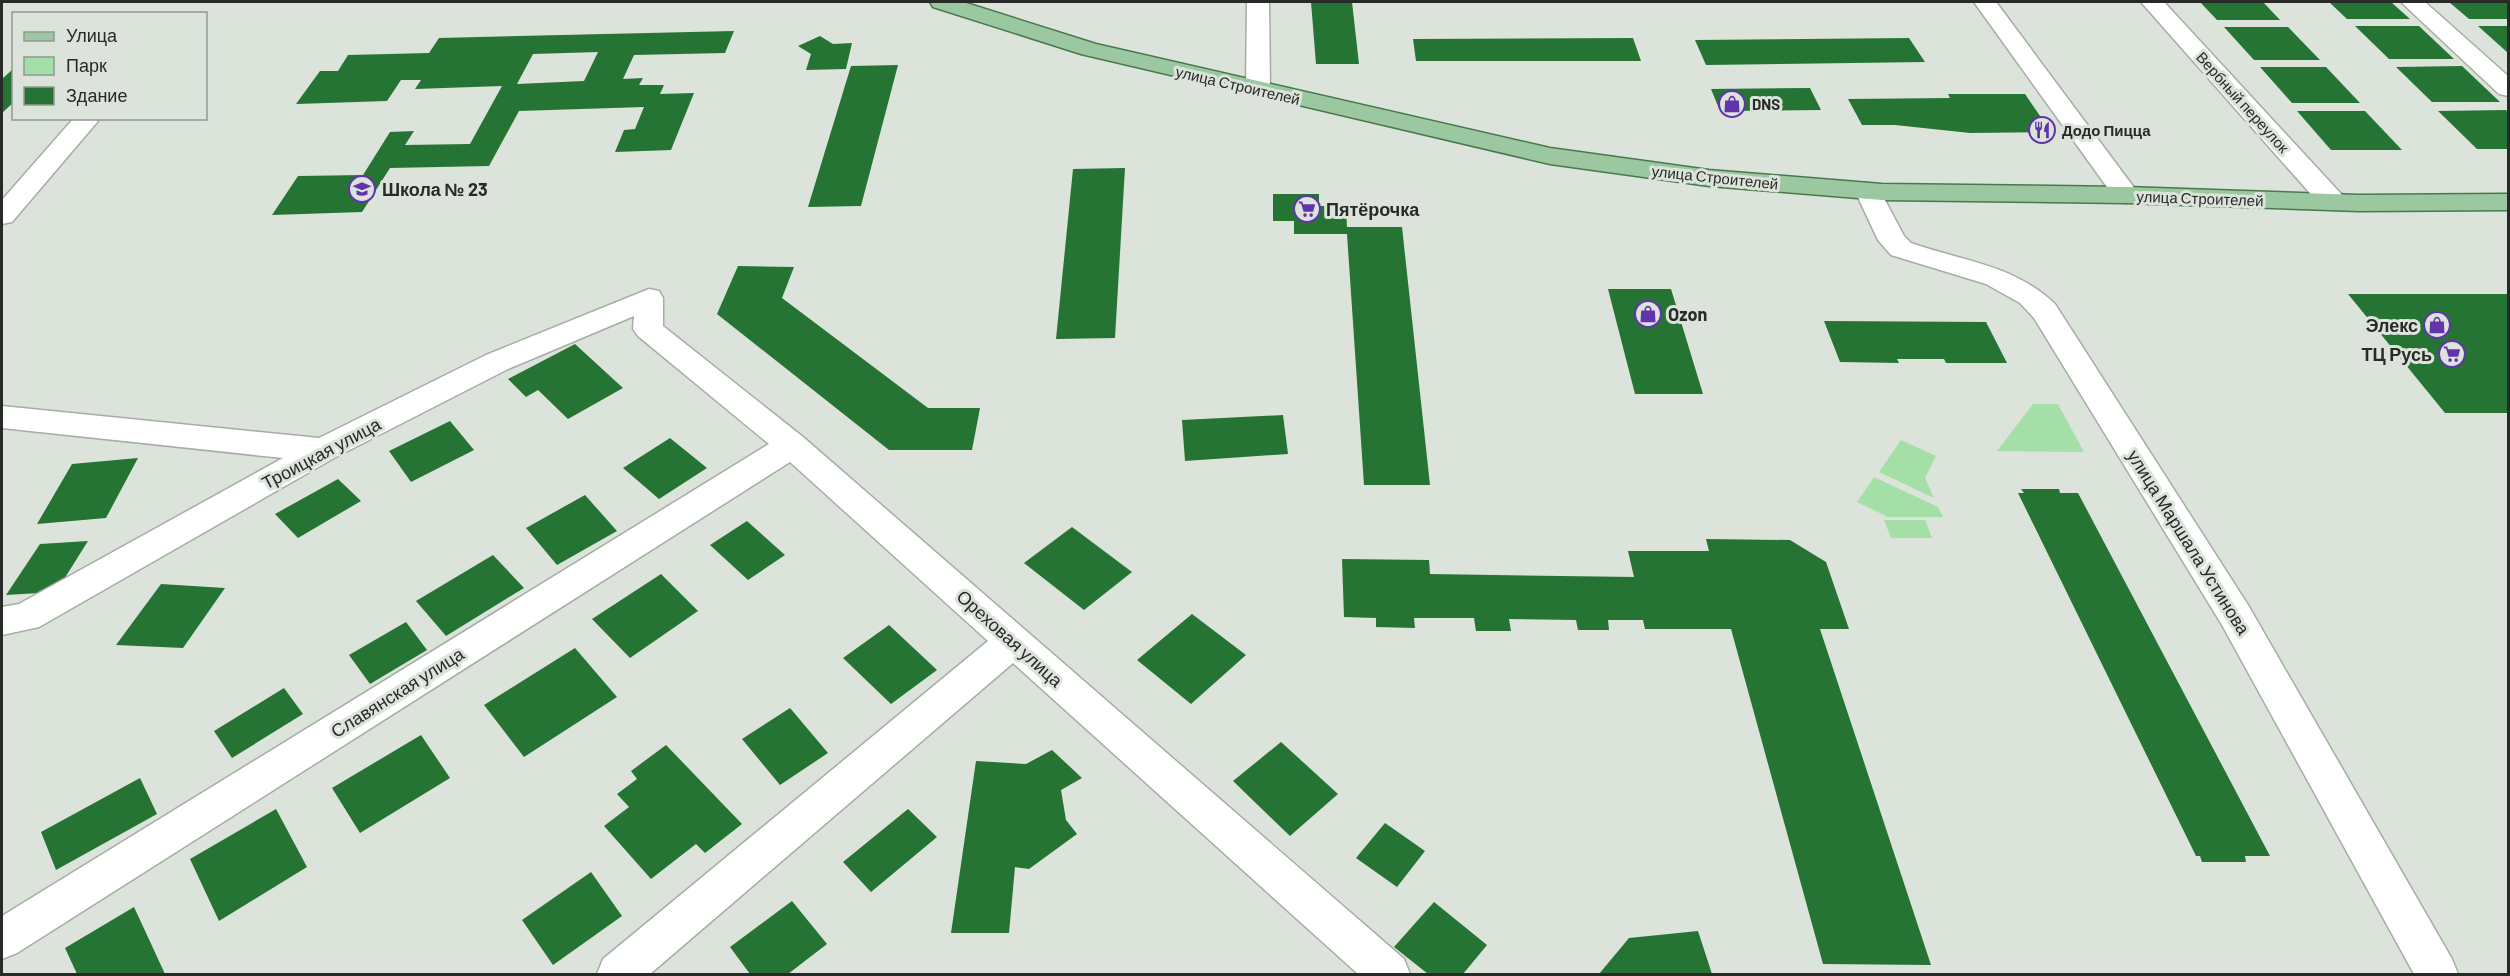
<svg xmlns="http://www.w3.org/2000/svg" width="2510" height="976" font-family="Barlow,sans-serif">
  <rect width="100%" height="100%" fill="#dbe3db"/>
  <path fill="#a5dfa8" d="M2033 404H2058L2084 452 1997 451Z
    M1901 440 1936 456 1925 478 1934 498 1879 472Z
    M1874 477 1938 507 1943 517H1888L1857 502Z
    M1884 520H1925L1932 538H1891Z"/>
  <path fill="#267433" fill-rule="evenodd" d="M1311 2H1352L1359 64H1316Z
    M2200 2H2263L2280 20H2217Z
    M2329 2H2391L2410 19H2347Z
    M2449 2H2508V19H2469Z
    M2355 26H2419L2454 59H2389Z
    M2478 26H2508V53Z
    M2224 27H2288L2320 60H2254Z
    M734 31 725 53 634 55 623 79 643 78 639 85H664L660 94 694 93 671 150 615 152 624 130 635 129 644 107 519 111 489 166 390 168 362 212 272 215 298 176 363 175 390 132 414 131 405 145 470 144 502 86 415 89 421 80H401L387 101 296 104 320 71H338L348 55 429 53 439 38ZM598 52 584 81 517 84 533 54Z
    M820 36 833 44 852 43 846 69 806 70 811 54 798 46Z
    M1633 38 1641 61H1416L1413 39Z
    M1909 38 1925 62 1706 65 1695 40Z
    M898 65 861 206 808 207 851 66Z
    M2462 66 2500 102H2432L2396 67Z
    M2260 67H2326L2360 103H2292Z
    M14 68V102L2 113V79Z
    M1810 88 1821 110 1720 111 1711 89Z
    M1948 94H2025L2051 132 1970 133 1895 125H1862L1848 99 1950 98Z
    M2506 110 2508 113V149H2477L2438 111Z
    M2297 111H2365L2402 150H2331Z
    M1125 168 1115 338 1056 339 1073 169Z
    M1273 194H1319V206H1346L1347 227H1402L1430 485H1364L1347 234H1294V221H1273Z
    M738 266 794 267 782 298 928 408H980L972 450H889L717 314Z
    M1608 289H1671L1703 394H1635Z
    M2348 294H2508V413H2445Z
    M1824 321 1986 322 2007 363H1946L1944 359H1897L1899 363 1840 362Z
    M575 344 623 388 568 419 538 390 526 397 508 379Z
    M1283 415 1288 454 1185 461 1182 420Z
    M450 421 474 450 411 482 389 451Z
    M670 438 707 468 659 499 623 468Z
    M138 458 106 518 37 524 72 464Z
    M338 479 361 501 298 538 275 514Z
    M2021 489H2059L2060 493H2078L2270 856H2245L2246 862H2202L2200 856H2196L2018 493H2024Z
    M585 495 617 531 557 565 526 528Z
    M747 521 785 555 748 580 710 545Z
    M1072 527 1132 572 1084 610 1024 563Z
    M1706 539 1790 540 1826 562 1849 629H1820L1931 965 1823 964 1731 629H1645L1643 620H1608L1609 630H1578L1576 620 1509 619 1511 631H1476L1474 618H1414L1415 628 1376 627V618L1344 617 1342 559 1429 560 1430 574 1634 577 1628 551H1709Z
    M88 541 56 592 6 595 40 544Z
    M493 555 524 588 446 636 416 601Z
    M661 574 698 611 630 658 592 619Z
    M161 584 225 588 183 648 116 645Z
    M1192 614 1246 655 1191 704 1137 660Z
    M406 622 427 650 370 684 349 655Z
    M889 625 937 670 891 704 843 658Z
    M575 648 617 697 524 757 484 705Z
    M284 688 303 714 232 758 214 731Z
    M790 708 828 753 780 785 742 739Z
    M421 735 450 778 360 833 332 788Z
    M1281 742 1338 794 1290 836 1233 781Z
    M666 745 742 824 705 853 696 844 651 879 604 826 629 807 617 794 637 779 631 771Z
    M1052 750 1082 778 1061 790 1066 820 1077 834 1029 869 1015 867 1009 933H951L976 761 1026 764Z
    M140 778 157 814 56 870 41 832Z
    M276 809 307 867 219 921 190 859Z
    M908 809 937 837 871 892 843 862Z
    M1385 823 1425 851 1397 887 1356 858Z
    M591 872 622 916 553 965 522 920Z
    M792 901 827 944 788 974H750L730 947Z
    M1434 902 1487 945 1463 974H1428L1394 947Z
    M134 907 165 974H77L65 948Z
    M1698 931 1712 974H1599L1629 938Z"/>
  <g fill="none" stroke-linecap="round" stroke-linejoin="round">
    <defs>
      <path id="minor" d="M1247 2H1269L1270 89 1267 94 1258 96 1249 94 1246 89Z
        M1974 2H1996L2135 189 2139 195 2135 201 2126 203 2117 201Z
        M2141 2H2164L2343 196 2346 202 2343 208 2333 210 2323 208Z
        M2401 2H2425L2508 76V96L2499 94Z
        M74 118H96L98 121 12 222 2 224V200Z
        M1868 183 1877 185 1904 236 1911 243C1962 261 2015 265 2055 304L2248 605 2452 959 2458 974H2414L2222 625 2034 318 2020 303 1986 284 1891 255 1878 240 1855 191 1859 185Z
        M649 289 659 291 663 298V326L803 437 1404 959 1410 974H1358L1013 663 650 974H597L603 959 988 641 790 462 17 953 2 959V916L769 444 638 336 633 329 634 316 508 369 334 458 39 627 2 635V607L19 604 283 458 2 428V406L319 438 486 355Z"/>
      <path id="major" d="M930 2H963L1096 44 1550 148 1709 170 1882 184 2126 187 2359 195 2508 194V210L2359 211 2126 203 1882 200 1709 186 1550 164 1081 54 933 7Z"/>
    </defs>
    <use href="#minor" stroke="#a5ada5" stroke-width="3"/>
    <use href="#major" stroke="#48794d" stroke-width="3"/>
    <use href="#minor" fill="#fff" fill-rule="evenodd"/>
    <use href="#major" fill="#9cc8a1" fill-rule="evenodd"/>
  </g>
  <defs>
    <symbol id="shop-ring" viewBox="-11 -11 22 22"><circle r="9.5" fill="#dbe3db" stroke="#6234ab" stroke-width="1.5"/><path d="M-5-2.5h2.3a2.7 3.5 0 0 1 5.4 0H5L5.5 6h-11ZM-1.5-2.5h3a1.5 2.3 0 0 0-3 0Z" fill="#6234ab"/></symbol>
    <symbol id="restaurant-ring" viewBox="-11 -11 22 22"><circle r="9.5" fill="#dbe3db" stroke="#6234ab" stroke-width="1.5"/><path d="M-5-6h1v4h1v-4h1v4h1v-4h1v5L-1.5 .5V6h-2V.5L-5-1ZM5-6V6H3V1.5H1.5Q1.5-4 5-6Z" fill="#6234ab"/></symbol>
    <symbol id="school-ring" viewBox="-11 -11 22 22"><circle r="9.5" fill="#dbe3db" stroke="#6234ab" stroke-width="1.5"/><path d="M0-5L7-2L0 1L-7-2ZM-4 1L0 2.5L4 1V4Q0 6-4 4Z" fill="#6234ab"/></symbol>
    <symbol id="supermarket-ring" viewBox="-11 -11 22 22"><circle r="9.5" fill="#dbe3db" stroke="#6234ab" stroke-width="1.5"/><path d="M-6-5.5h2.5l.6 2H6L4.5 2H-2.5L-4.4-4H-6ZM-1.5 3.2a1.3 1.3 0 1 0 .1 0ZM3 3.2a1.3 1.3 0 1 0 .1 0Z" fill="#6234ab"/></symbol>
  </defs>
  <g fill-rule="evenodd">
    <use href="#shop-ring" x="1717" y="89" width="30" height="30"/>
    <use href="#restaurant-ring" x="2027" y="115" width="30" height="30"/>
    <use href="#school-ring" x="347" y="174" width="30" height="30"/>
    <use href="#supermarket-ring" x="1292" y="194" width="30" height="30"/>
    <use href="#shop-ring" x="1633" y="299" width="30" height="30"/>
    <use href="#shop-ring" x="2422" y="310" width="30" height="30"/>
    <use href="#supermarket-ring" x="2437" y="339" width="30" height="30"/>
  </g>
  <g text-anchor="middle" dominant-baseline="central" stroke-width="6" stroke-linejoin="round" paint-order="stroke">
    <g font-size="15" fill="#272a27" stroke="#dbe3db">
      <text transform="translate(1238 85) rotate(13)">улица Строителей</text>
      <text transform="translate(2243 102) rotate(48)">Вербный переулок</text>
      <text transform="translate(1715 177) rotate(6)">улица Строителей</text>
      <text transform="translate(2200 198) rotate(2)">улица Строителей</text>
    </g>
    <g font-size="15" font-weight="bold" fill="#272a27" stroke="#dbe3db" text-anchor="start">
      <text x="1752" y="104">DNS</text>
      <text x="2062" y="130">Додо Пицца</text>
    </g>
    <g font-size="18" font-weight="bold" fill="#272a27" stroke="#dbe3db" text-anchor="start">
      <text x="382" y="189">Школа № 23</text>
      <text x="1326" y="209">Пятёрочка</text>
      <text x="1668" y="314">Ozon</text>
      <text x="2418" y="325" text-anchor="end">Элекс</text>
      <text x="2432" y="354" text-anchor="end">ТЦ Русь</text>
    </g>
    <g font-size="18" fill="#272a27" stroke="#dbe3db">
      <text transform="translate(321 453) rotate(-28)">Троицкая улица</text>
      <text transform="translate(2189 542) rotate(58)">улица Маршала Устинова</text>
      <text transform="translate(1010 638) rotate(42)">Ореховая улица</text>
      <text transform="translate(397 692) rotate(-32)">Славянская улица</text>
    </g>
  </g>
  <rect width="2510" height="976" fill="none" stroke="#272a27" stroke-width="6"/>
  <rect x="12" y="12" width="195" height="108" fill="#dbe3db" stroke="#939993" stroke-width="1.5"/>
  <rect x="24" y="32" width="30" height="9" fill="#9cc8a1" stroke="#939993" stroke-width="1.5"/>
  <text x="66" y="42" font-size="18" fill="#272a27">Улица</text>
  <rect x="24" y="57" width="30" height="18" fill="#a5dfa8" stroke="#939993" stroke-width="1.5"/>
  <text x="66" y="72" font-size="18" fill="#272a27">Парк</text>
  <rect x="24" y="87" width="30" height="18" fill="#267433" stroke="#939993" stroke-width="1.5"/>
  <text x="66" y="102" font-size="18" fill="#272a27">Здание</text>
</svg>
